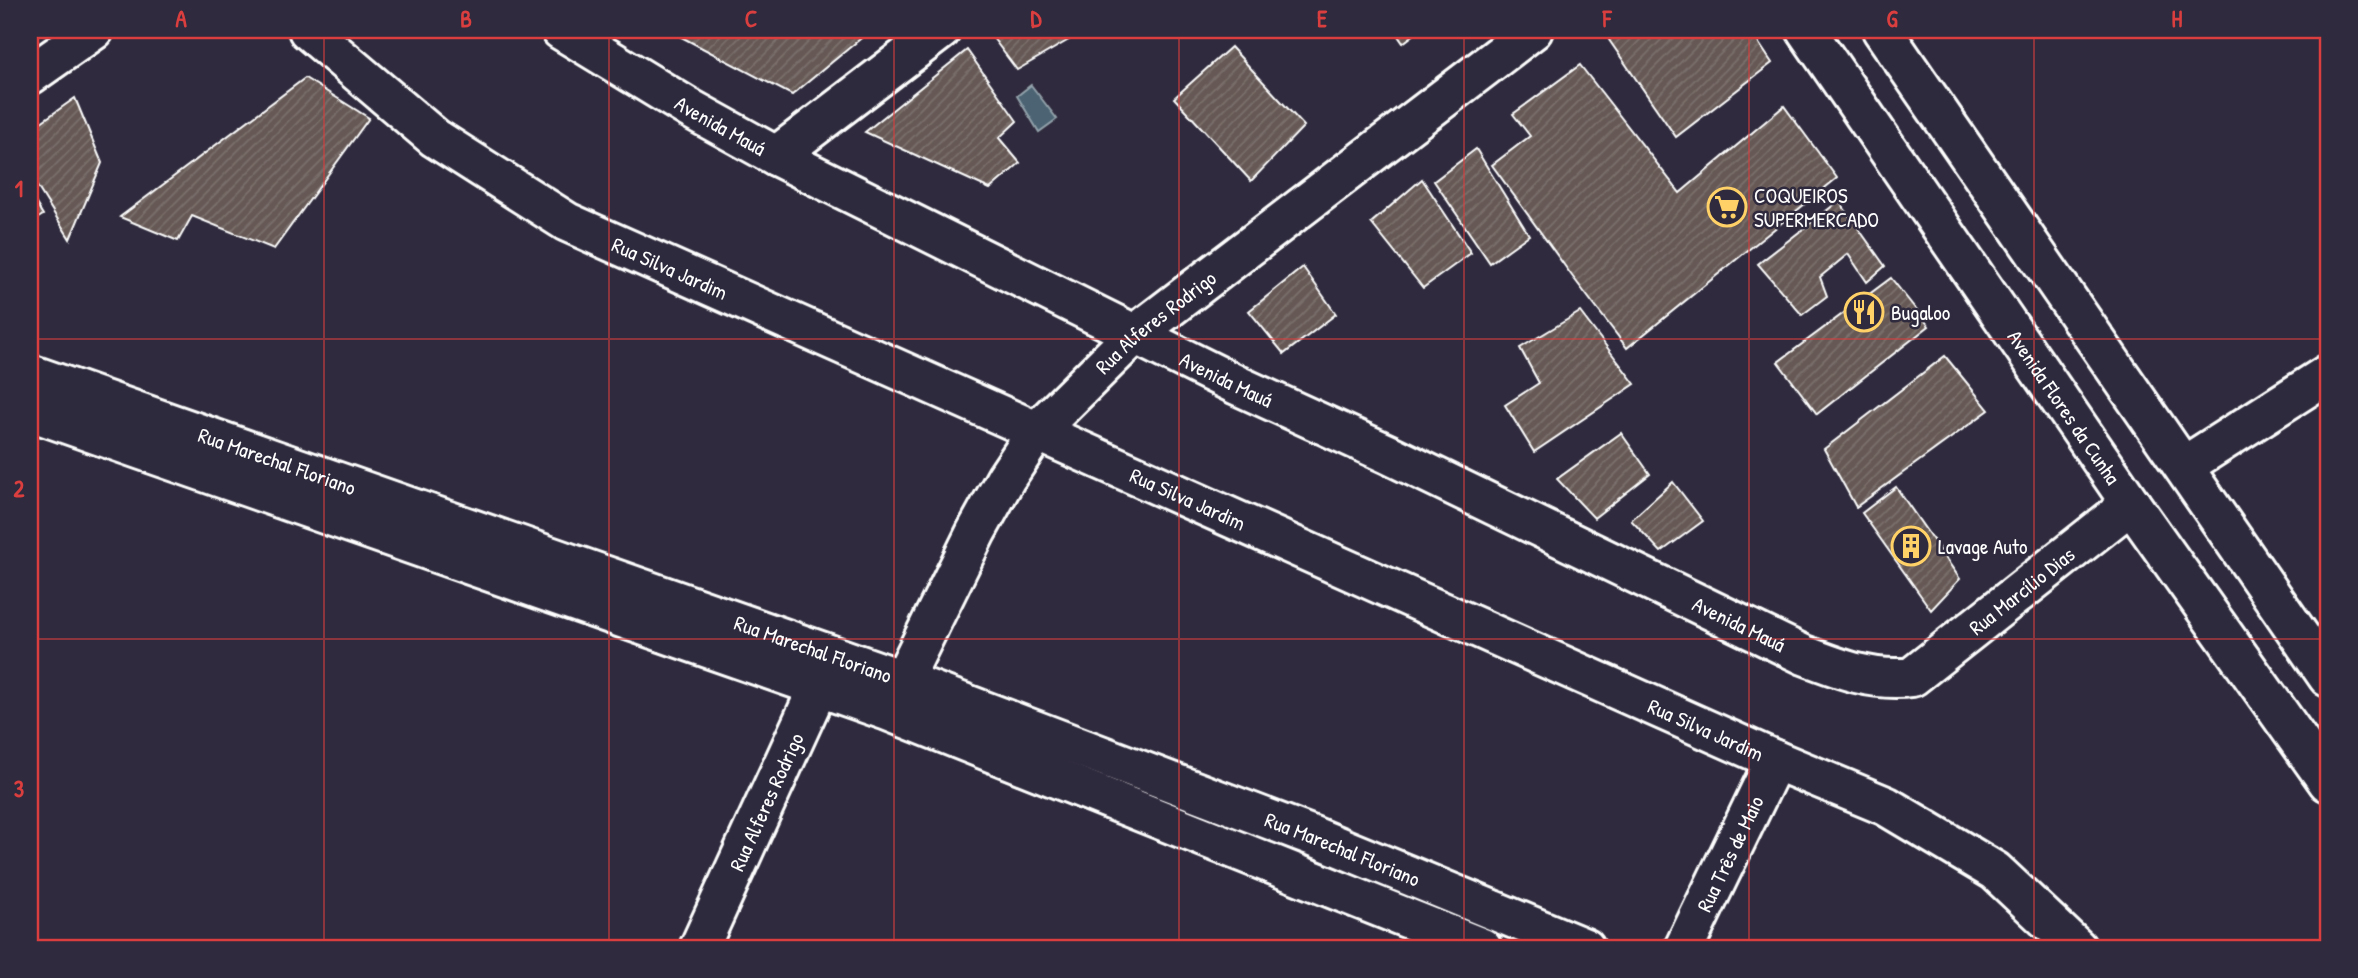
<svg xmlns="http://www.w3.org/2000/svg" width="2358" height="978" font-family="'Patrick Hand',sans-serif">
  <defs>
    <pattern id="building-hatch" width="6" height="6" patternUnits="userSpaceOnUse" patternTransform="scale(1.75)"><rect width="6" height="6" fill="#655854"/><path d="M-1 1l2-2M0 6l6-6M5 7l2-2" fill="none" stroke="#7c716e"/></pattern>
  </defs>
  <rect width="100%" height="100%" fill="#2f2a3d"/>
  <filter id="ink" filterUnits="userSpaceOnUse"><feTurbulence type="fractalNoise" baseFrequency=".0143" numOctaves="2"/><feDisplacementMap in="SourceGraphic" scale="14" xChannelSelector="R" yChannelSelector="G"/><feConvolveMatrix kernelMatrix="1 2 1 2 8 2 1 2 1" color-interpolation-filters="sRGB"/></filter>
  <g filter="url(#ink)">
    <path fill="#4b6473" stroke="#93a2ab" stroke-width="2" d="M1031 85 1057 119 1039 132 1017 96Z"/>
    <path fill="url(#building-hatch)" stroke="#fff" stroke-width="2" d="M668 30H871L792 95Z
      M1003 30H1076L1079 34 1017 70 993 38Z
      M1394 30H1420L1403 43Z
      M1622 30H1750L1772 63 1676 137 1609 40Z
      M1231 47 1304 126 1251 181 1174 98Z
      M967 50 1017 121 999 138 1020 163 990 189 865 132Z
      M1580 65 1680 193 1784 106 1837 178 1627 348 1572 276 1492 165 1530 136 1513 114Z
      M305 78 369 118 274 249 192 216 178 241 120 217Z
      M75 98 102 163 70 239 30 175V130Z
      M1476 149 1529 235 1490 263 1434 181Z
      M1422 179 1471 253 1423 288 1371 223Z
      M30 194 43 215 30 223Z
      M1839 201 1885 266 1867 282 1848 254 1820 277 1827 296 1802 315 1758 264Z
      M1303 267 1336 314 1284 354 1249 311Z
      M1891 278 1929 326 1817 414 1778 362Z
      M1580 312 1635 384 1534 452 1505 405 1539 383 1520 348Z
      M1945 356 1989 410 1856 507 1824 449Z
      M1621 433 1650 474 1594 518 1557 479Z
      M1673 482 1703 521 1661 552 1631 520Z
      M1896 487 1960 579 1931 610 1862 513Z"/>
    <g fill="none" stroke-linecap="round" stroke-linejoin="round">
      <defs>
        <g id="minor">
          <path id="s1" d="M308 30 435 138 567 222 1775 760 1886 806 1995 871 2077 948"/>
          <path id="s2" d="M561 30 689 108 776 156 1237 385 1388 454 1804 655C1840 669 1873 682 1912 677L2131 504"/>
          <path d="M30 75 94 30"/>
          <path d="M776 156 941 30"/>
          <path id="s3" d="M30 374 903 680 1313 836 1585 948"/>
          <path d="M30 411 888 711 1482 948"/>
          <path d="M2184 466 2328 374"/>
          <path id="s4" d="M892 702 976 532 1006 478 1038 430 1134 335 1533 30"/>
          <path id="s5" d="M699 948 829 664"/>
          <path id="s6" d="M1684 948 1775 760"/>
        </g>
        <g id="major">
          <path id="s7" d="M1806 30 2131 504 2328 782"/>
          <path d="M1882 30 2328 677"/>
        </g>
      </defs>
      <use href="#minor" stroke="#fff" stroke-width="44"/>
      <use href="#major" stroke="#fff" stroke-width="44"/>
      <use href="#minor" stroke="#2f2a3d" stroke-width="38"/>
      <use href="#major" stroke="#2f2a3d" stroke-width="38"/>
    </g>
  </g>
  <path fill="none" stroke="#da3e3e" stroke-width="2" stroke-opacity="0.55" d="M324 30V948M609 30V948M894 30V948M1179 30V948M1464 30V948M1749 30V948M2034 30V948M30 339H2328M30 639H2328"/>
  <defs>
    <symbol id="supermarket-ring" viewBox="-11 -11 22 22"><circle r="9.5" fill="#2f2a3d" stroke="#ffd166" stroke-width="1.5"/><path d="M-6-5.5h2.5l.6 2H6L4.5 2H-2.5L-4.4-4H-6ZM-1.5 3.2a1.3 1.3 0 1 0 .1 0ZM3 3.2a1.3 1.3 0 1 0 .1 0Z" fill="#ffd166"/></symbol>
    <symbol id="restaurant-ring" viewBox="-11 -11 22 22"><circle r="9.5" fill="#2f2a3d" stroke="#ffd166" stroke-width="1.5"/><path d="M-5-6h1v4h1v-4h1v4h1v-4h1v5L-1.5 .5V6h-2V.5L-5-1ZM5-6V6H3V1.5H1.5Q1.5-4 5-6Z" fill="#ffd166"/></symbol>
    <symbol id="building-ring" viewBox="-11 -11 22 22"><circle r="9.5" fill="#2f2a3d" stroke="#ffd166" stroke-width="1.5"/><path d="M-4-6H4V6H1V3H-1V6H-4ZM-2.5-4.3h1.7v1.8h-1.7ZM.8-4.3h1.7v1.8H.8ZM-2.5-1h1.7V.8h-1.7ZM.8-1h1.7V.8H.8Z" fill="#ffd166"/></symbol>
  </defs>
  <g fill-rule="evenodd">
    <use href="#supermarket-ring" x="1705" y="185" width="44" height="44"/>
    <use href="#restaurant-ring" x="1842" y="290" width="44" height="44"/>
    <use href="#building-ring" x="1889" y="524" width="44" height="44"/>
  </g>
  <g text-anchor="middle" dominant-baseline="central" stroke-width="5" stroke-linejoin="round" paint-order="stroke">
    <g font-size="21" fill="#fff" stroke="#2f2a3d">
      <text stroke="none"><textPath href="#s2" startOffset="186">Avenida Mauá</textPath></text>
      <text stroke="none"><textPath href="#s1" startOffset="436">Rua Silva Jardim</textPath></text>
      <text stroke="none"><textPath href="#s4" startOffset="469">Rua Alferes Rodrigo</textPath></text>
      <text stroke="none"><textPath href="#s2" startOffset="752">Avenida Mauá</textPath></text>
      <text stroke="none"><textPath href="#s7" startOffset="457">Avenida Flores da Cunha</textPath></text>
      <text stroke="none"><textPath href="#s3" startOffset="262">Rua Marechal Floriano</textPath></text>
      <text stroke="none"><textPath href="#s1" startOffset="1003">Rua Silva Jardim</textPath></text>
      <text stroke="none"><textPath href="#s2" startOffset="1643">Rua Marcílio Dias</textPath></text>
      <text stroke="none"><textPath href="#s2" startOffset="1320">Avenida Mauá</textPath></text>
      <text stroke="none"><textPath href="#s3" startOffset="830">Rua Marechal Floriano</textPath></text>
      <text stroke="none"><textPath href="#s1" startOffset="1570">Rua Silva Jardim</textPath></text>
      <text stroke="none"><textPath href="#s5" startOffset="161">Rua Alferes Rodrigo</textPath></text>
      <text stroke="none"><textPath href="#s3" startOffset="1396">Rua Marechal Floriano</textPath></text>
      <text stroke="none"><textPath href="#s6" startOffset="105">Rua Três de Maio</textPath></text>
    </g>
    <g font-size="21" fill="#fff" stroke="#2f2a3d" text-anchor="start">
      <text x="1754" y="195">COQUEIROS<tspan x="1754" dy="24">SUPERMERCADO</tspan></text>
      <text x="1891" y="312">Bugaloo</text>
      <text x="1938" y="546">Lavage Auto</text>
    </g>
  </g>
  <rect width="2358" height="978" fill="none" stroke="#2f2a3d" stroke-width="77"/>
  <rect x="38" y="38" width="2282" height="902" fill="none" stroke="#da3e3e" stroke-width="2.5"/>
  <g font-size="23" text-anchor="middle" font-weight="bold" fill="#da3e3e">
    <text x="181" y="27">A</text>
    <text x="466" y="27">B</text>
    <text x="751" y="27">C</text>
    <text x="1036" y="27">D</text>
    <text x="1322" y="27">E</text>
    <text x="1607" y="27">F</text>
    <text x="1892" y="27">G</text>
    <text x="2177" y="27">H</text>
    <text x="19" y="197">1</text>
    <text x="19" y="497">2</text>
    <text x="19" y="797">3</text>
  </g>
</svg>
